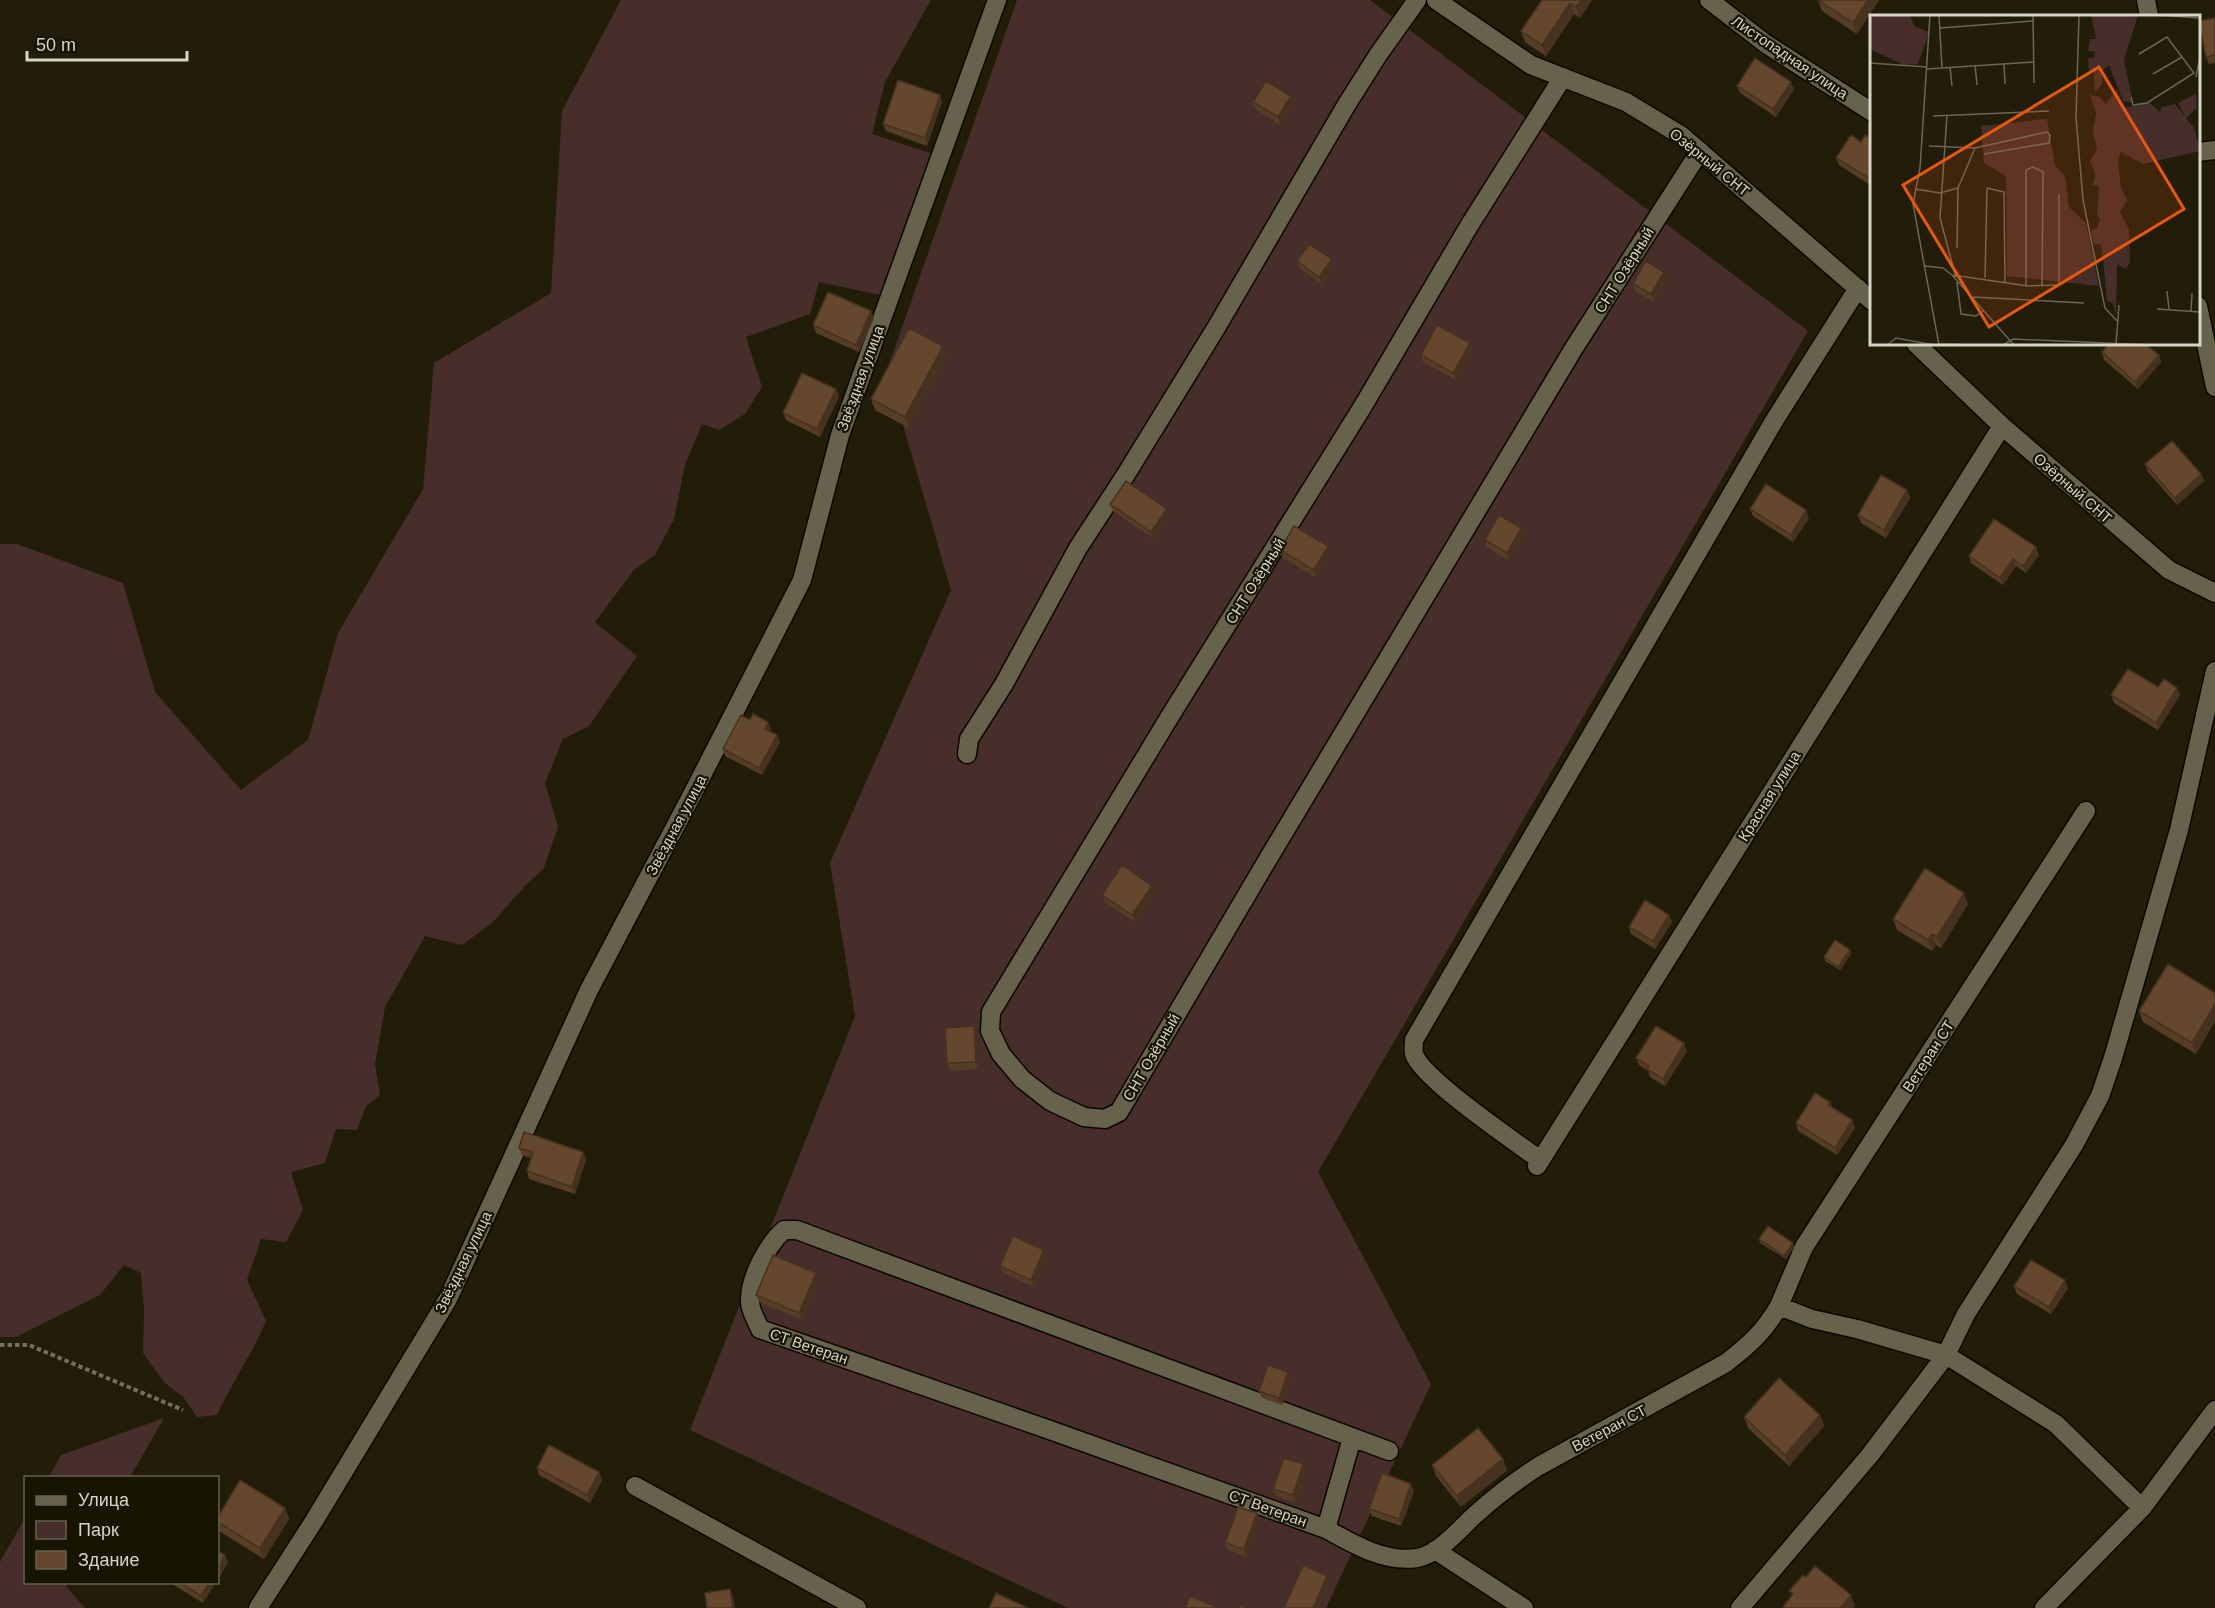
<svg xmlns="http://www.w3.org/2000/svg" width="2215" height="1608" font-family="Arial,sans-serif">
  <rect width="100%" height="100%" fill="#221d09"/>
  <path fill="#472e2a" d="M621 0H931L885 82 872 134 933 154 880 295 819 282 810 314 746 337 762 387 745 414 719 430 702 424 685 465 674 519 655 555 634 570 595 622 637 656 589 726 563 739 545 783 558 827 544 868 526 885 492 923 462 945 425 936 385 1007 375 1064 380 1095 366 1106 357 1130 336 1129 325 1163 291 1172 303 1210 286 1242 261 1239 247 1280 266 1321C252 1354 232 1383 217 1415L197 1417 184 1398 164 1382 143 1353 144 1310 141 1273 124 1265 100 1295 16 1337H0V544H17L123 583 155 692 241 790 308 740 338 633 423 489 434 363 551 293 562 111Z
    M1017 0H1370L1808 331 1318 1172 1431 1384 1326 1608H1068L690 1430 855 1016 830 863 951 590 887 370Z
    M164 1418 130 1477H49L61 1455Z
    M25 1518 26 1582 68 1583 66 1586 85 1608H0V1562Z"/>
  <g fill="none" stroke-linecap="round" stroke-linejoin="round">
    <defs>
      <path id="minor" d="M1436 0 1531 65 1626 102 1682 136 1872 301
        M1709 0 1766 44 1872 112
        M2146 0 2149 16
        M1563 77 1469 226 1363 406 1172 713 991 1012 990 1031 1001 1054 1022 1079 1050 1101 1084 1117 1105 1119 1119 1112 1265 864 1574 348 1700 151
        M2198 152 2215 150
        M2198 306 2215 387
        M1916 344 2002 426 2169 570 2215 593
        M967 754 969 739 1004 684 1078 548 1125 476 1216 328 1347 104 1378 55 1417 0
        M2086 811 1804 1247 1779 1306 1812 1319 1857 1329 1946 1355 2056 1424 2142 1508
        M1540 1160C1516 1142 1422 1079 1414 1054 1413 1050 1414 1044 1414 1040L1774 421 1858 288
        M1537 1166 2002 426
        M1389 1451 797 1230H784C767 1245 749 1279 750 1302 750 1311 757 1321 760 1329L1047 1429 1326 1529C1353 1544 1385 1563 1417 1558 1440 1554 1460 1528 1476 1514 1496 1496 1517 1480 1539 1466L1726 1363C1749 1345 1764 1332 1779 1306
        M635 1486 857 1608
        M1326 1529 1352 1438
        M1435 1550 1524 1608
        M258 1608 314 1521 448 1299 589 990 695 789 802 580 840 435 997 0
        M1740 1608 1870 1455 1946 1355 1966 1314 2074 1145 2100 1096 2113 1058 2179 830 2215 671
        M2044 1608 2142 1508 2215 1410"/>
    </defs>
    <use href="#minor" stroke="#0b0700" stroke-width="21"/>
    <path stroke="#736f5e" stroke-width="4" stroke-dasharray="4.5 3" stroke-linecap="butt" d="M0 1345H29L183 1410"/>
    <use href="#minor" stroke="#67624b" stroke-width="18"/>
  </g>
  <path fill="#563d26" d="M1542 0H1592L1580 18 1574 14 1546 56 1525 42 1521 31Z
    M1818 0H1879L1857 34 1822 11Z
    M2215 18V63L2209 64 2206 57Z
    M1737 86 1794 89 1776 117 1740 93Z
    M1291 96 1293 103 1280 125 1256 109 1253 102Z
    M942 102 927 146 886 131 883 124Z
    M1872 139V186L1839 165 1836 158 1861 142Z
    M1297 261 1334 267 1322 284 1300 269Z
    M1664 272 1667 279 1654 302 1635 291 1633 284Z
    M874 318 859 352 816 333 813 325Z
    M1470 343 1472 350 1456 380 1423 362 1421 355Z
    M943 346 947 357 909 428 875 410 871 399Z
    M2102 352 2159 355 2161 362 2138 389 2104 360Z
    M839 396 820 437 786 420 783 413Z
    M2145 464 2201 474 2204 481 2177 505 2148 472Z
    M1910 498 1886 538 1861 523 1858 515Z
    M1110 504 1167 509 1169 517 1154 539 1113 511Z
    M1750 509 1809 518 1793 542 1753 516Z
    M1521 528 1524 536 1509 561 1487 547 1485 540Z
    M1328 546 1330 553 1316 577 1283 558 1280 550Z
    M2036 547 2039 555 2026 573 2016 566 2003 585 1971 563 1969 556Z
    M2158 687 2180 695 2158 730 2114 703 2111 695Z
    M750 720 771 729 770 731 777 735 780 742 762 775 725 756 723 749Z
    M1152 886 1155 893 1135 922 1105 902 1102 895Z
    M1968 904 1941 948 1936 945 1932 951 1897 930 1893 919Z
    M1672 922 1655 949 1631 934 1629 927Z
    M1850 950 1851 954 1840 970 1825 961 1824 957Z
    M2215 993V1021L2196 1054 2143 1022 2139 1011Z
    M974 1026 976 1033 978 1069 950 1071 947 1063Z
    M1687 1051 1665 1086 1650 1077 1648 1071 1639 1065 1636 1058Z
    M1830 1102 1832 1107 1852 1120 1855 1128 1837 1155 1798 1131 1796 1123Z
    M519 1148 583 1152 586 1159 575 1194 529 1179 527 1171 531 1158 522 1155Z
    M1759 1239 1794 1247 1786 1259 1760 1243Z
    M1047 1258 1034 1287 1003 1273 1000 1266Z
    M818 1280 802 1320 759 1302 756 1295Z
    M2014 1286 2068 1288 2051 1314 2017 1294Z
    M1288 1372 1291 1379 1282 1405 1262 1398 1259 1391Z
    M1820 1415 1824 1426 1789 1466 1748 1428 1744 1417Z
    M1503 1459 1507 1470 1461 1507 1436 1476 1432 1465Z
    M1303 1464 1306 1472 1295 1503 1276 1496 1273 1489Z
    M537 1468 599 1472 602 1480 590 1503 539 1475Z
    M1414 1491 1401 1526 1372 1516 1369 1509Z
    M285 1508 289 1519 264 1559 219 1531 218 1527V1517Z
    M1257 1513 1259 1521 1246 1557 1228 1550 1225 1543Z
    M172 1582H216L203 1603 172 1584Z"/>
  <path fill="#46321f" d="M1581 0H1592L1580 18 1576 7Z
    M1868 0H1879L1857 34 1853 23Z
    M1570 3 1574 14 1546 56 1542 45Z
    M1791 82 1794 89 1776 117 1773 109Z
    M940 95 942 102 927 146 925 138Z
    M1291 96 1293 103 1280 125 1278 117Z
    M1332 259 1334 267 1322 284 1319 277Z
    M1664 272 1667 279 1654 302 1651 294Z
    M871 311 874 318 859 352 856 345Z
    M1470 343 1472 350 1456 380 1453 373Z
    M943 346 947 357 909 428 905 417Z
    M2159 355 2161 362 2138 389 2135 382Z
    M836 389 839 396 820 437 817 429Z
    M2201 474 2204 481 2177 505 2175 498Z
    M1907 490 1910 498 1886 538 1884 530Z
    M1167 509 1169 517 1154 539 1151 532Z
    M1806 510 1809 518 1793 542 1791 535Z
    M1521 528 1524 536 1509 561 1507 553Z
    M1328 546 1330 553 1316 577 1314 570Z
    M2036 547 2039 555 2026 573 2023 566Z
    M2013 559 2016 566 2003 585 2000 578Z
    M2177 688 2180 695 2158 730 2156 723Z
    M768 722 771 729 767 736 765 729Z
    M777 735 780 742 762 775 759 768Z
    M1152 886 1155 893 1135 922 1132 915Z
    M1964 893 1968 904 1941 948 1937 937Z
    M1669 915 1672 922 1655 949 1653 941Z
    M1932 934 1936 945 1932 951 1928 940Z
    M1850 950 1851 954 1840 970 1838 967Z
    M2215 1004V1021L2196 1054 2192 1043Z
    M974 1026 976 1033 978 1069 976 1062Z
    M1684 1043 1687 1051 1665 1086 1663 1079Z
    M1852 1120 1855 1128 1837 1155 1835 1148Z
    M583 1152 586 1159 575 1194 572 1187Z
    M1793 1243 1794 1247 1786 1259 1784 1256Z
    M1044 1250 1047 1258 1034 1287 1031 1280Z
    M816 1273 818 1280 802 1320 799 1313Z
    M2065 1280 2068 1288 2051 1314 2049 1307Z
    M1288 1372 1291 1379 1282 1405 1279 1398Z
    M1820 1415 1824 1426 1789 1466 1785 1455Z
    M1503 1459 1507 1470 1461 1507 1457 1496Z
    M1303 1464 1306 1472 1295 1503 1293 1495Z
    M599 1472 602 1480 590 1503 587 1495Z
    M1411 1484 1414 1491 1401 1526 1399 1519Z
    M285 1508 289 1519 264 1559 260 1548Z
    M1257 1513 1259 1521 1246 1557 1244 1549Z
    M225 1555 228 1563 218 1580V1568Z
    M1327 1576 1330 1583 1319 1608H1313Z
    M209 1582H216L203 1603 201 1596Z
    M730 1589 733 1597 735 1608H733Z
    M1851 1595 1855 1606 1853 1608H1840Z"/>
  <path fill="#64472c" stroke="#46321f" stroke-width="1.5" d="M1542 0H1581L1576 7 1570 3 1542 45 1521 31Z
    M1818 0H1868L1853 23Z
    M2215 18V55L2206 57 2199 21Z
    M1755 58 1791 82 1773 109 1737 86Z
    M898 80 940 95 925 138 883 124Z
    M1266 81 1291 96 1278 117 1253 102Z
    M1851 135 1861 142 1865 135 1872 139V180L1836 158Z
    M1309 244 1332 259 1319 277 1297 261Z
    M1646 261 1664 272 1651 294 1633 284Z
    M828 292 871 311 856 345 813 325Z
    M1437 325 1470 343 1453 373 1421 355Z
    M909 328 943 346 905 417 871 399Z
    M2109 344H2145L2159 355 2135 382 2102 352Z
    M802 373 836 389 817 429 783 413Z
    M2172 441 2201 474 2175 498 2145 464Z
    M1881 475 1907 490 1884 530 1858 515Z
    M1126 481 1167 509 1151 532 1110 504Z
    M1766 484 1806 510 1791 535 1750 509Z
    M1499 515 1521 528 1507 553 1485 540Z
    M1994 519 2036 547 2023 566 2013 559 2000 578 1969 556Z
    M1294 526 1328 546 1314 570 1280 550Z
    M2128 669 2158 687 2164 679 2177 688 2156 723 2111 695Z
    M753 714 768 722 765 729 777 735 759 768 723 749 741 715 750 720Z
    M1122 865 1152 886 1132 915 1102 895Z
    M1925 868 1964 893 1937 937 1932 934 1928 940 1893 919Z
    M1645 900 1669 915 1653 941 1629 927Z
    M1835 940 1850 950 1838 967 1824 957Z
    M2168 964 2215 993V1004L2192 1043 2139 1011Z
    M974 1026 976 1062 947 1063 945 1028Z
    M1656 1026 1684 1043 1663 1079 1647 1069 1649 1066 1636 1058Z
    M1815 1093 1830 1102 1828 1105 1852 1120 1835 1148 1796 1123Z
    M524 1132 583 1152 572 1187 527 1171 533 1152 519 1148Z
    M1768 1226 1793 1243 1784 1256 1759 1239Z
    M1013 1236 1044 1250 1031 1280 1000 1266Z
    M773 1255 816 1273 799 1313 756 1295Z
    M2031 1260 2065 1280 2049 1307 2014 1286Z
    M1268 1365 1288 1372 1279 1398 1259 1391Z
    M1779 1378 1820 1415 1785 1455 1744 1417Z
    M1478 1428 1503 1459 1457 1496 1432 1465Z
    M549 1445 599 1472 587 1495 537 1468Z
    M1284 1458 1303 1464 1293 1495 1273 1489Z
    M1382 1473 1411 1484 1399 1519 1369 1509Z
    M240 1480 285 1508 260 1548 218 1522V1517Z
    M1238 1507 1257 1513 1244 1549 1225 1543Z
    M218 1551 225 1555 218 1568Z
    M1303 1565 1327 1576 1313 1608H1284Z
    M1815 1566 1851 1595 1840 1608H1784L1783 1607 1793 1594 1789 1591 1803 1575 1806 1577Z
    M179 1582H209L201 1596Z
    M730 1589 733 1608H707L705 1593Z
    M996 1593 1028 1608H989Z
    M1190 1596 1216 1607V1608H1185Z
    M1240 1604 1247 1608H1238Z"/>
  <g text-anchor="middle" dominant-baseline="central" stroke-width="4.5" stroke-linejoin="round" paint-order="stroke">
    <g font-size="15" fill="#d7d5c8" stroke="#181402">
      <text transform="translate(1790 57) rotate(34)">Листопадная улица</text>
      <text transform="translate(1710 162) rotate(39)">Озёрный СНТ</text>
      <text transform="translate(1624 270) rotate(-58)">СНТ Озёрный</text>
      <text transform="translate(860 378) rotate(-70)">Звёздная улица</text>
      <text transform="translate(2073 488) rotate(41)">Озёрный СНТ</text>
      <text transform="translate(1255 581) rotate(-58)">СНТ Озёрный</text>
      <text transform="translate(1769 796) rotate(-58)">Красная улица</text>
      <text transform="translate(676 825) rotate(-62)">Звёздная улица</text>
      <text transform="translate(1928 1056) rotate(-57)">Ветеран СТ</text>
      <text transform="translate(1151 1057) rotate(-60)">СНТ Озёрный</text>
      <text transform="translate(463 1262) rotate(-64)">Звёздная улица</text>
      <text transform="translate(809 1346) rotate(19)">СТ Ветеран</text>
      <text transform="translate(1609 1428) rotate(-28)">Ветеран СТ</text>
      <text transform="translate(1268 1508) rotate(20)">СТ Ветеран</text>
    </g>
  </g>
  <g transform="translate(1870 15)">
    <rect width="330" height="330" fill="#221d09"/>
    <path d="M0 0H40L44 11 59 17 48 49 34 50 0 34ZM221 0H268L254 45 263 88 253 86 239 50 232 56V69L225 77 224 57 219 55 218 43H224L225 37 218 36 220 24H226ZM247 74 254 93 279 87 290 97 292 92 305 89 324 113 330 136 273 149 251 137 248 145 251 173 257 185 250 197 259 214 260 247 256 254 247 249 246 300 243 288 237 286 232 234 230 229 224 230 221 215 227 213 230 204 227 200 229 171 223 170 225 158 220 146 227 134 223 117 226 98 220 80 230 82 236 89ZM326 79 327 93 316 103 308 88ZM177 104 185 150 195 162 199 192 216 208 229 271 137 261 136 161 114 148 111 111Z" fill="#472e2a"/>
    <path fill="none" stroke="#6a6755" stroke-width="1.5" d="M60 0 50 153 43 189 69 330M69 0 72 53M163 0 164 68M209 0 206 103 213 185 235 293 247 306M289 0 330 3M70 13 163 6M0 48 57 52M134 49 135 69M105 50 107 70M80 52 82 71M57 54 163 47M283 59 312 42M326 62 330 42M261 82 263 90 277 88 324 58 297 22 269 39M77 100 70 203 85 259M63 101 179 96M59 131 105 133 177 117 180 120 179 128 114 139M88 173 105 133M117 173 134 177 135 267M45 174 70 178 88 173 87 233M55 251 73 253 82 260 144 330M82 260 158 271 189 270V179M115 263 117 173M87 267 91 299 106 301 113 296M156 271V155L163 152 173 157 172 270M297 276 299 294M103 282 214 288M287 294 330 297M321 296 322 278M69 329 98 330M17 330 26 323 64 330M133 330 143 324 281 330M246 330 249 290"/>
    <path fill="#e8590c" fill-opacity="0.15" stroke="#e8590c" stroke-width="3" d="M229 52 314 194 119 312 33 170Z"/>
    <rect width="330" height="330" fill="none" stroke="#d7d5c8" stroke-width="3"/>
  </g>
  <rect x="24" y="1476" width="195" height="108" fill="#181402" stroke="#646151" stroke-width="1.5"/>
  <rect x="36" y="1496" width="30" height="9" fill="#67624b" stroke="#646151" stroke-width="1.5"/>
  <text x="78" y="1506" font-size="18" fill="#d7d5c8">Улица</text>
  <rect x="36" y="1521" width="30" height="18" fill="#472e2a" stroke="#646151" stroke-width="1.5"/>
  <text x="78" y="1536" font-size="18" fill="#d7d5c8">Парк</text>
  <rect x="36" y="1551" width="30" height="18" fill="#64472c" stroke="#646151" stroke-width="1.5"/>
  <text x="78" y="1566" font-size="18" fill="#d7d5c8">Здание</text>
  <path d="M27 51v9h160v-9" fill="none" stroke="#d7d5c8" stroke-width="3"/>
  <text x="36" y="51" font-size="18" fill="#d7d5c8" stroke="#181402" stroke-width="4.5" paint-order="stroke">50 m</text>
</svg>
